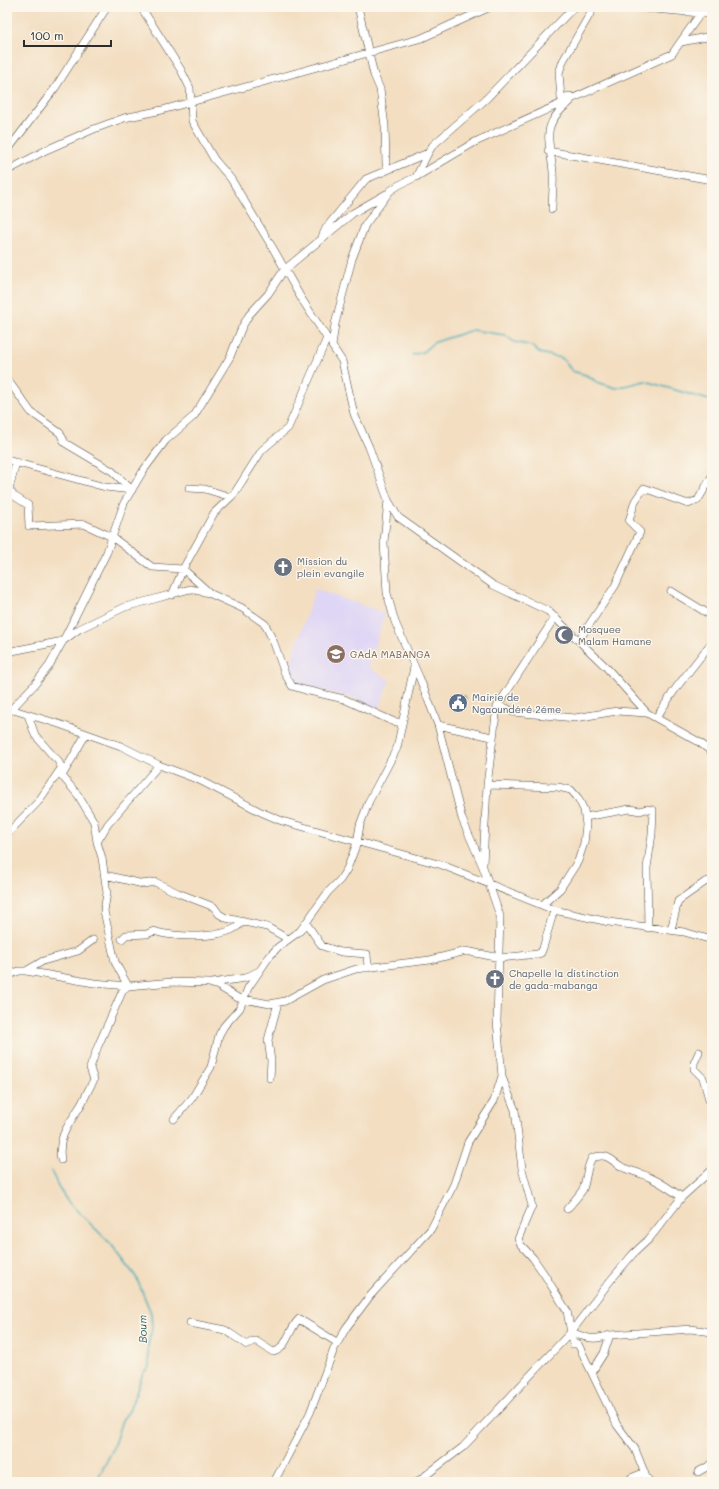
<svg xmlns="http://www.w3.org/2000/svg" width="719" height="1489" font-family="Mali,sans-serif">
  <rect width="100%" height="100%" fill="#fbf7ec"/>
  <filter id="ink" filterUnits="userSpaceOnUse"><feTurbulence type="fractalNoise" baseFrequency=".025" numOctaves="2"/><feDisplacementMap in="SourceGraphic" scale="8" xChannelSelector="R" yChannelSelector="G"/><feConvolveMatrix kernelMatrix="1 2 1 2 8 2 1 2 1" color-interpolation-filters="sRGB"/></filter>
  <filter id="wash" filterUnits="userSpaceOnUse"><feTurbulence type="fractalNoise" baseFrequency=".012" numOctaves="4" result="noise"/><feDisplacementMap in="SourceGraphic" scale="16" xChannelSelector="R" yChannelSelector="G"/><feGaussianBlur stdDeviation="0.9" result="paint"/><feColorMatrix in="noise" values="0 0 0 0 0 0 0 0 0 0 0 0 0 0 0 0 0 1.4 0 .05"/><feComposite in="paint" operator="in"/></filter>
  <g filter="url(#wash)">
    <rect width="100%" height="100%" fill="#f3dec1"/>
    <path fill="#dfd5f5" d="M315 589 385 613 368 667 390 680 378 709 357 699 297 685 287 674Z"/>
    <path fill="#a0ce7c" stroke="#667c54" d="M459 694 466 697 458 711 451 707Z"/>
    <g fill="none" stroke-linecap="round" stroke-linejoin="round">
      <path stroke="#3bacb8" stroke-width="1.5" d="M412 355 423 352 433 343 472 330 505 335 514 342 532 346 539 353 562 358 572 371 586 375 597 382 616 388 645 381 712 401
        M51 1171 60 1190 68 1202 111 1244 136 1277 151 1313 152 1328 148 1345 149 1367 143 1373 129 1411 122 1420 112 1451 96 1482"/>
    </g>
  </g>
  <g filter="url(#ink)">
    <g fill="none" stroke-linecap="round" stroke-linejoin="round">
      <defs>
        <path id="minor" d="M141 7 181 70 190 88 192 121 214 159 231 179 274 250 301 298 327 338
          M358 7 374 75 380 89 385 126 386 164 388 169
          M631 7 712 14
          M681 42 712 36
          M570 96 561 98 559 73 563 61 594 7
          M7 151 55 88 107 7
          M548 151 712 180
          M7 171 46 150 94 129 124 118 162 110 422 38 490 7
          M416 177 475 142 672 54 705 7
          M552 209C552 197 554 184 553 172 550 139 539 126 570 102
          M322 237 326 228 366 179 428 153
          M7 379 31 412 60 433 65 443 112 471 132 490
          M7 460 105 487 132 490
          M16 462 9 489 14 496 28 505 29 526 84 524 112 537 152 567 183 569 211 594 242 608 265 624 274 643 285 674 292 686 305 690 344 699 392 721 402 723
          M189 488 205 489 231 497 234 494 262 450 288 428 327 338 329 341
          M388 500 398 517 493 585 548 611 606 667 647 713 699 742 712 752
          M671 591 712 616
          M172 595 183 569 214 513 232 496
          M579 640 615 586 640 532 629 521 635 501 644 488 688 504 698 500 712 476
          M7 652 63 641 79 629 125 607 151 600 190 589 209 593
          M497 707 555 617
          M7 708 59 724 121 746 159 765 199 780 261 812 282 821 442 865 554 910 609 922 684 932 712 940
          M7 714 35 684 49 666 63 641 107 552 124 503 143 471 166 440 194 416 230 357 242 327 249 315 268 294 284 270 353 213 386 194
          M28 715 35 735 54 757 57 759 63 770
          M656 718 676 688 712 642
          M438 725 492 737
          M86 734 62 776 78 795 94 822 97 842
          M487 785 558 787 571 790 578 798 584 810 586 825 584 843 578 861 560 889 542 905
          M585 817 630 809 640 811 646 809 653 810 652 834 647 868 648 928
          M7 834 38 802 62 767
          M483 864 487 785 497 707 506 708 513 712 575 718 617 711 647 713
          M105 875 143 884 155 882 178 893 214 907 219 914 226 918 267 927 288 939
          M306 923 322 946 341 952 367 954 368 968
          M671 930 678 901 705 882 712 880
          M122 939 126 935 147 934 154 931C172 938 229 940 242 922
          M26 971 43 961 78 951 93 940
          M7 976 19 971H26L94 983 128 986 172 982 209 983 218 986 238 998 270 1004 285 1001 323 980 356 969 430 960 466 951 500 958 537 954 541 953 543 948 554 910
          M212 983 245 978 259 971
          M699 1052 694 1063V1069L703 1078 712 1110
          M502 1077 515 1110 522 1169 532 1206 518 1239 521 1245 533 1258 544 1274 567 1311 573 1344H578L617 1425 635 1449 645 1474
          M270 1078 271 1061 268 1040 278 1003
          M174 1119 192 1098 211 1067 219 1035 224 1026 240 1008 248 988 269 957 278 947 300 931 328 892 340 880 347 869 357 843 360 825 369 801 397 748 414 667
          M61 1160C57 1139 68 1125 79 1108 85 1099 88 1089 94 1080L90 1068 98 1046 123 990 128 986 115 962 104 911 107 893 102 858 97 842 108 824 159 765
          M567 1209C572 1203 579 1196 583 1189 587 1178 586 1168 592 1158 609 1152 610 1161 624 1168 634 1172 644 1174 653 1179 664 1184 672 1191 682 1197
          M190 1323 225 1330 247 1345 253 1341H256L273 1352C287 1350 289 1328 299 1319L338 1343
          M571 1332C587 1338 593 1341 610 1335L691 1329 712 1332
          M592 1372 604 1353 610 1335
          M698 1472 712 1464
          M274 1482 310 1413 334 1349 346 1328 370 1296 431 1229 454 1184 468 1142 494 1101 502 1076 497 1021 500 916 483 867 462 819 438 725 420 679 395 622 387 593 384 542 388 500 369 447 354 414 342 361 332 346 335 324 352 259 365 225 390 191 399 185 416 177 428 153 433 145 486 99 574 7
          M417 1482 463 1447 571 1332 610 1281 633 1254 649 1239 682 1197 712 1170
          M628 1482 631 1478 643 1473 650 1482"/>
      </defs>
      <use href="#minor" stroke="#494642" stroke-width="8"/>
      <use href="#minor" stroke="#fff" stroke-width="7"/>
    </g>
  </g>
  <defs>
    <symbol id="church-disc" viewBox="-11 -11 22 22"><circle r="9.5" fill="#6b7280" stroke="#fbf7ec"/><path d="M-1.2-6h2.4v3.5h3.3v2.4h-3.3V6h-2.4V-.1h-3.3v-2.4h3.3Z" fill="#fff"/></symbol>
    <symbol id="mosque-disc" viewBox="-11 -11 22 22"><circle r="9.5" fill="#6b7280" stroke="#fbf7ec"/><path d="M3.5-4.9A6 6 0 1 0 3.5 4.9A5 5 0 1 1 3.5-4.9Z" fill="#fff"/></symbol>
    <symbol id="school-disc" viewBox="-11 -11 22 22"><circle r="9.5" fill="#8d6e63" stroke="#fbf7ec"/><path d="M0-5L7-2L0 1L-7-2ZM-4 1L0 2.5L4 1V4Q0 6-4 4Z" fill="#fff"/></symbol>
    <symbol id="civic-disc" viewBox="-11 -11 22 22"><circle r="9.5" fill="#5c6f8a" stroke="#fbf7ec"/><path d="M-.6-6.5H3V-4.5H.6V-3L4-1V1h2V6H-6V1h2V-1L-.6-3ZM-1.2 2.5V6h2.4V2.5Z" fill="#fff"/></symbol>
  </defs>
  <g fill-rule="evenodd">
    <use href="#church-disc" x="272" y="556" width="22" height="22"/>
    <use href="#mosque-disc" x="553" y="624" width="22" height="22"/>
    <use href="#school-disc" x="325" y="643" width="22" height="22"/>
    <use href="#civic-disc" x="447" y="692" width="22" height="22"/>
    <use href="#church-disc" x="484" y="968" width="22" height="22"/>
  </g>
  <g text-anchor="middle" dominant-baseline="central" stroke-width="3" stroke-linejoin="round" paint-order="stroke">
    <g font-size="10" fill="#5b616d" stroke="#fbf7ec" text-anchor="start">
      <text x="297" y="561">Mission du<tspan x="297" dy="12">plein evangile</tspan></text>
      <text x="578" y="629">Mosquee<tspan x="578" dy="12">Malam Hamane</tspan></text>
      <text x="509" y="973">Chapelle la distinction<tspan x="509" dy="12">de gada-mabanga</tspan></text>
    </g>
    <g font-size="10" fill="#785e54" stroke="#fbf7ec" text-anchor="start">
      <text x="350" y="654">GAdA MABANGA</text>
    </g>
    <g font-size="10" fill="#4e5e75" stroke="#fbf7ec" text-anchor="start">
      <text x="472" y="697">Mairie de<tspan x="472" dy="12">Ngaoundéré 2éme</tspan></text>
    </g>
    <g font-size="11" font-style="italic" fill="#315f63" stroke="#fbf7ec">
      <text transform="translate(142 1329) rotate(-91)">Boum</text>
    </g>
  </g>
  <rect width="719" height="1489" fill="none" stroke="#fbf7ec" stroke-width="24"/>
  <path d="M24 40v6h87v-6" fill="none" stroke="#2b2b2b" stroke-width="2"/>
  <text x="30" y="40" font-size="12" fill="#2b2b2b" stroke="#fbf7ec" stroke-width="3" paint-order="stroke">100 m</text>
</svg>
